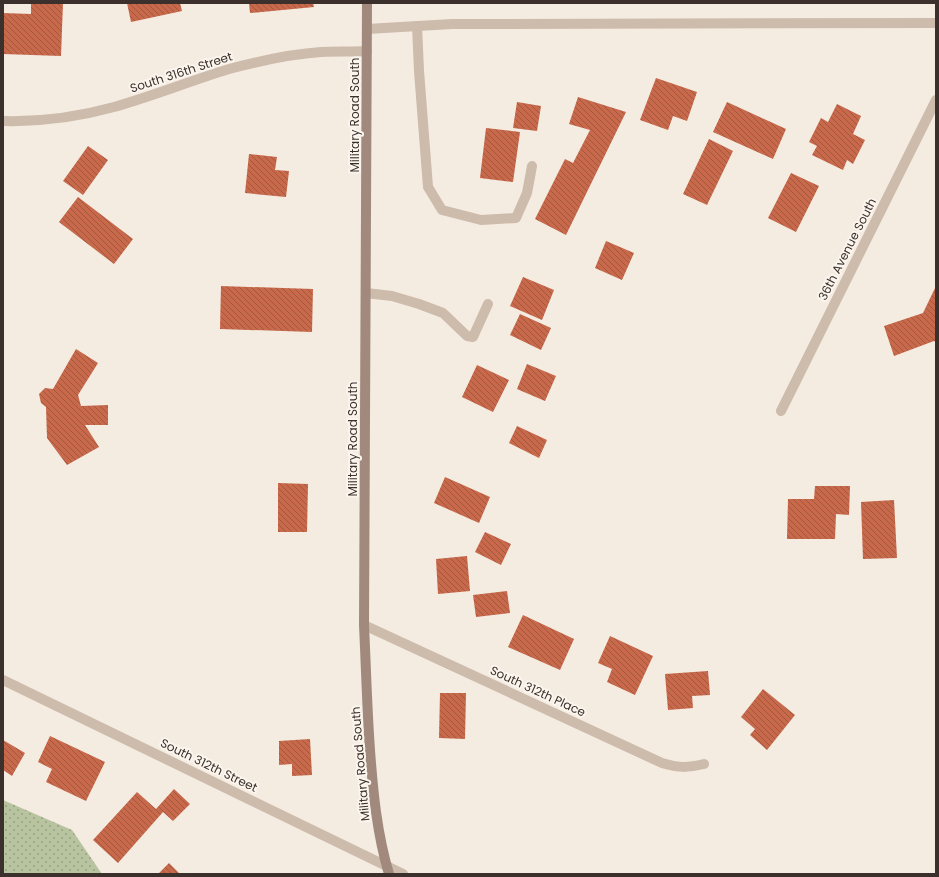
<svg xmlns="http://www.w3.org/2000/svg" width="939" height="877" font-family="Poppins,sans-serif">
  <defs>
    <pattern id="grass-dots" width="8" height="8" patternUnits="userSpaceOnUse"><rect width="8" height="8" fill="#b8c4a0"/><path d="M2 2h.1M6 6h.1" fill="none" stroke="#97a083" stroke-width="1.8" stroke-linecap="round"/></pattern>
    <pattern id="building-back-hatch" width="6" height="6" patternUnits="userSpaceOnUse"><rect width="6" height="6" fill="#c8694b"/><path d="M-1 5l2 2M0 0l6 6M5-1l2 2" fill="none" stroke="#a4573f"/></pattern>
  </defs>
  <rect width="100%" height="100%" fill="#f4ebe1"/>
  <path fill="url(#grass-dots)" d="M3 800 72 830 102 874H3Z"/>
  <path fill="url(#building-back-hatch)" d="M31 3H63L61 56 3 54V13L31 14Z
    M127 3H180L182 11 131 22Z
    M249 3H313L314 7 250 13Z
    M656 78 697 92 687 121 673 116 668 130 640 120Z
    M578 97 626 112 566 235 535 219 565 159 573 163 590 130 569 124Z
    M517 102 541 106 537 131 513 128Z
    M727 102 786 129 773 159 713 132Z
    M837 104 861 116 853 134 865 140 853 164 847 160 843 170 812 155 817 146 809 142 821 118 828 122Z
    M486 128 520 132 513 182 480 178Z
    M709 139 733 151 707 205 683 194Z
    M88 146 108 160 83 195 63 181Z
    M249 154 277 157 275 170 289 171 286 197 245 193Z
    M791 173 819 186 796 232 768 218Z
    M78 197 133 239 114 264 59 222Z
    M606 241 634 253 622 280 595 268Z
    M523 277 554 290 542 320 510 306Z
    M221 286 313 289 312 332 220 329Z
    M936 286V342L934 341 894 356 884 326 923 313Z
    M520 314 551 328 541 350 510 335Z
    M76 349 98 363 78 395 81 406 108 405V425H85L99 447 67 465 47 438 46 407 41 403 39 394 45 388 53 389Z
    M527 364 556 376 545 401 517 389Z
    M477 365 509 380 493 412 462 397Z
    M517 426 547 440 539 458 509 443Z
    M445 477 490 497 479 523 434 503Z
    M278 483 308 484 307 532H278Z
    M815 486H850L849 515 836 514 835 539H787L788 499H814Z
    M894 500 897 558 863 559 861 502Z
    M485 532 511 544 501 565 475 552Z
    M467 556 470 591 438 594 436 559Z
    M507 591 510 613 476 617 473 595Z
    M523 615 574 639 560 670 508 647Z
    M610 636 653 656 635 695 607 682 612 669 598 663Z
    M708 671 710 695 692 696 693 708 668 710 665 674Z
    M763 689 795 715 767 750 750 735 755 729 741 717Z
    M440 693H466L465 739 439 738Z
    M50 736 105 762 86 801 46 782 52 769 38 762Z
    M310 739 312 775 292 776V764L279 765V741Z
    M3 740 25 753 12 776 3 770Z
    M174 789 190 804 173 821 163 812 118 863 93 840 137 792 156 809Z
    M169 863 180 874H158Z"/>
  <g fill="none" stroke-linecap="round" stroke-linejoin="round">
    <path stroke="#cdbbac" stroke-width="10" d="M417 26 419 71 428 187 442 210 481 220 516 218 527 193 532 166
      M366 293 392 296 419 304 443 313 467 336 473 337 488 304"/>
    <path stroke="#cdbbac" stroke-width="10" d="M367 29 452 24 936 23
      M3 121C40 122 78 117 114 107 153 96 190 81 229 69 259 61 291 54 321 52 336 51 352 52 367 51
      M781 411 936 100
      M364 625 662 763C679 768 687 768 704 764
      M3 680 403 874"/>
    <path stroke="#a18a7d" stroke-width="10" d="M367 3 364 625C366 667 367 708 370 750 373 792 377 834 389 874"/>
  </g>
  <g text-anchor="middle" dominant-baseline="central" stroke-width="4" stroke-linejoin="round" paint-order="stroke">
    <g font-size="12" fill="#3b302b" stroke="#fbf5ee">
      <text transform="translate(181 72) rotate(-18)">South 316th Street</text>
      <text transform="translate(354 115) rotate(-90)">Military Road South</text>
      <text transform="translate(847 249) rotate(-63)">36th Avenue South</text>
      <text transform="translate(352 439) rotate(-90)">Military Road South</text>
      <text transform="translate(538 691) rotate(25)">South 312th Place</text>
      <text transform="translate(360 764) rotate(-95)">Military Road South</text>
      <text transform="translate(209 765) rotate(26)">South 312th Street</text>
    </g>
  </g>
  <rect width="939" height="877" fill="none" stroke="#3b302b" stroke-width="8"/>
</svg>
